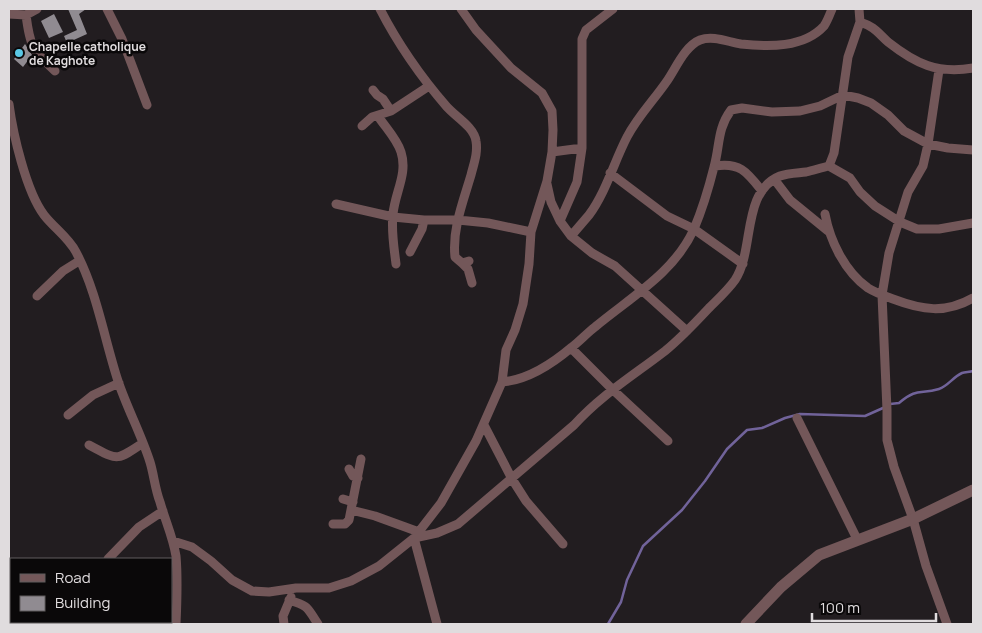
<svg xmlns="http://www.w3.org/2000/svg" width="982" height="633" font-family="Manrope,sans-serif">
  <rect width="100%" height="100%" fill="#221d20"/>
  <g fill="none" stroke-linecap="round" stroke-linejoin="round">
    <path stroke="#71639a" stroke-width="2.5" d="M890 404 899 403C918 387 920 395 939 389 948 386 953 377 962 373 965 372 970 372 973 371
      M608 624 621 602 627 580 643 546 682 510 705 481 727 449 747 430 762 428 785 418 800 414 865 416 883 408"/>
  </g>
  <path fill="#908b91" d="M68 9H86L79 14 87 34 67 43 64 36 77 30Z
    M54 14 63 32 49 38 41 21Z
    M25 44 32 55 23 67 14 59Z"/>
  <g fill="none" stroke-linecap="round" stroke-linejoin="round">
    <path stroke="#735759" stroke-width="9" d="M107 9 122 39 147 105
      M380 9C398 44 421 77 447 107 456 117 474 127 476 141 478 153 474 163 471 175 463 202 452 229 455 257L462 263 469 261
      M9 14 26 15 37 9
      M26 15C30 47 32 49 55 71
      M860 22C875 27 877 32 888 42 916 64 937 74 973 68
      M939 70 928 144 923 166 908 192 889 253 882 295 887 410V440L894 467 913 519 926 566 947 624
      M373 90 377 95 383 99 391 111
      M9 104C13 134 26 191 44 215 54 228 68 237 76 252 97 292 104 338 118 381 127 408 141 434 150 462 154 475 155 489 160 502 165 520 173 537 176 556 178 579 177 602 176 624
      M378 116C385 127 397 139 401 152 408 174 395 192 393 214 391 231 394 247 396 264
      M362 126 372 117 391 111 429 86
      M552 152 582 148
      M715 166C740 162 747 172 762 191
      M829 166 834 153 848 57 860 22 859 9
      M610 173 667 216 694 229 743 264
      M774 179 790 200 828 231
      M547 184 551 202 560 221 571 236 592 253 615 266 687 331
      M336 204 393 217 424 220H458L488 223 531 232
      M825 214C830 241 845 272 868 288 876 293 885 296 893 299 922 310 945 314 973 298
      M560 221 577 182 582 148V39L586 30 613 9
      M571 236C577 229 583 222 589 215 606 192 614 162 627 137 638 116 654 100 667 81 676 68 685 46 700 40 713 35 728 42 741 44 768 47 804 48 824 26 827 22 830 14 832 9
      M410 252 422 229 424 220
      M462 263 468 269 472 283
      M37 296 63 271 79 261
      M571 348 612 389 668 441
      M502 382C528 380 552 364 572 347 580 341 587 333 595 327 631 297 674 273 694 229 702 210 709 187 714 167 720 146 717 129 731 110L742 108 772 112 800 111 820 106 843 95 858 98 871 103 888 115 904 131 928 144 948 148 973 150
      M68 415 93 395 119 383
      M797 418 857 539
      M484 425 512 479 526 501 563 544
      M89 445C118 460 115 462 143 443
      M349 469 353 476 358 478
      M343 499 353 502
      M351 510 375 516 419 532
      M333 524H345L349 520 361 459
      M173 541 192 547 211 561 232 580 252 591 269 592 296 588H329L351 581 379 566 414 538 441 503 476 441 502 382 506 350 515 330 523 304 529 264 531 232 547 181 552 152 553 130 552 111 542 93 511 68 476 30 461 9
      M108 559 139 527 163 511
      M289 600C311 607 306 607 318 624
      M55 624V622
      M284 624 283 616 291 597
      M437 624 414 538 437 533 458 524 574 425C601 395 634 375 665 351 681 338 695 323 709 308 718 299 728 290 735 280 755 250 741 192 780 176 788 173 798 173 806 172 814 170 821 168 829 166L850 178 860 192 875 206 900 222 917 229H939L973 223"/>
    <path stroke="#735759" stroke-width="11" d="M746 624 781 587 819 555 913 519 973 490"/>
  </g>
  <circle fill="#5ac8e5" stroke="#0a0809" stroke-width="2" cx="19" cy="53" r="5"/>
  <g text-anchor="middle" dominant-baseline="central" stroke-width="5" stroke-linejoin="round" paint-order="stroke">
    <g font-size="12" font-weight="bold" fill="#e0dcde" stroke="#0a0809" text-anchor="start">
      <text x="29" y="46">Chapelle catholique<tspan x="29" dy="14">de Kaghote</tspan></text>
    </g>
  </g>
  <rect width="982" height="633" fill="none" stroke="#e0dcde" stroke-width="20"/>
  <rect x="10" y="558" width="162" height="65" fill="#0a0809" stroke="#605d5e"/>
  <rect x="20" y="574" width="25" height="8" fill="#735759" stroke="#605d5e"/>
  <text x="55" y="583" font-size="15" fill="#e0dcde">Road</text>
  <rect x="20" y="596" width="25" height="15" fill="#908b91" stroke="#605d5e"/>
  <text x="55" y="608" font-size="15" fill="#e0dcde">Building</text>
  <path d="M812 613v8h124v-8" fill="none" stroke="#e0dcde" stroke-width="2.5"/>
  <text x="820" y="613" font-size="15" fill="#e0dcde" stroke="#0a0809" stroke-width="4" paint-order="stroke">100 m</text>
</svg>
